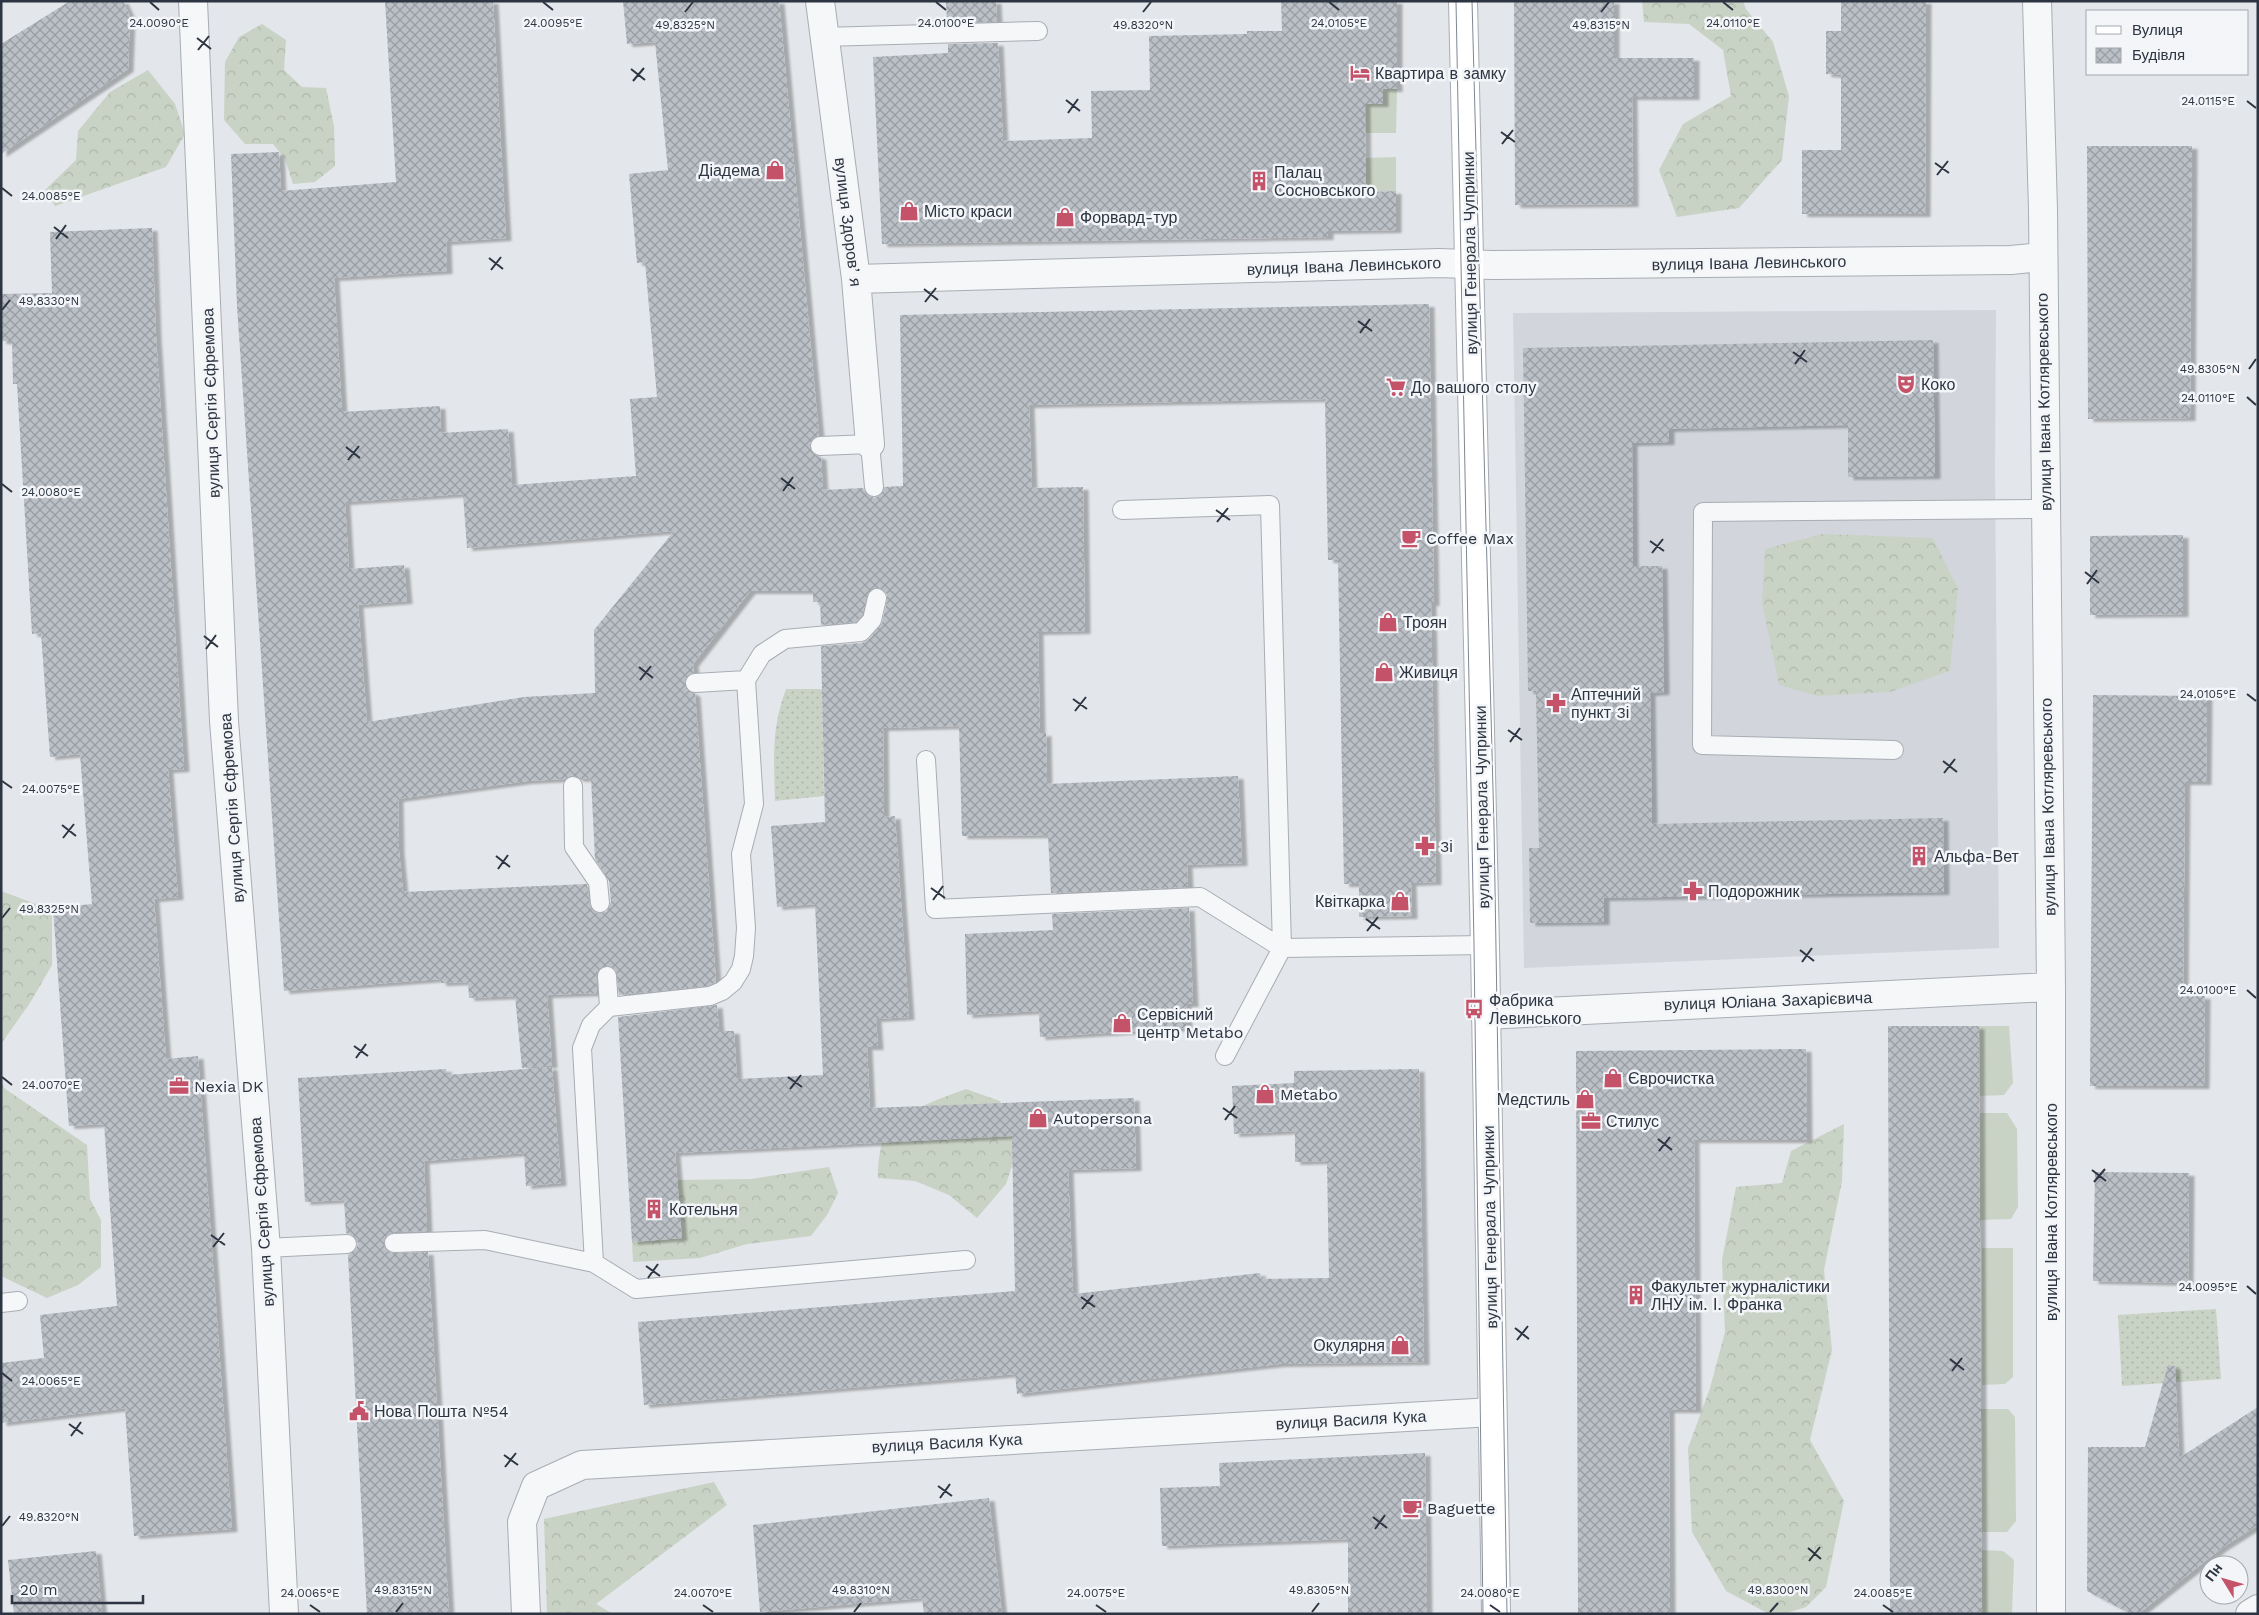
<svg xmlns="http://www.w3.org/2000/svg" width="2259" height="1615" font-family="'Work Sans',sans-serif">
  <defs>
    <pattern id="grass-dots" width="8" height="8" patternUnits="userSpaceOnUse" patternTransform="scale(1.25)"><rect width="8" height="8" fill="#c9d3c5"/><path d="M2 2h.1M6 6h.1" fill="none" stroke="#adb6aa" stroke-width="1.8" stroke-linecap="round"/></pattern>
    <pattern id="forest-crowns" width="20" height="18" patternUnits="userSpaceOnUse" patternTransform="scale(1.25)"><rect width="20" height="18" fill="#c9d3c5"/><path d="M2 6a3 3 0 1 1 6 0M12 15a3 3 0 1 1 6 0" fill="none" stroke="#adb6aa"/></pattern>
    <pattern id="building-cross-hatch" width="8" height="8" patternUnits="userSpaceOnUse" patternTransform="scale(1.25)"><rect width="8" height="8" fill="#bbc0c7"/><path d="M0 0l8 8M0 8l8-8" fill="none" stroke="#989da3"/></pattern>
    <filter id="shadow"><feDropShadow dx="5.5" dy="3" stdDeviation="1" flood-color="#0004"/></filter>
  </defs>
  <rect width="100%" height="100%" fill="#e3e6ea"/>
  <path fill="#d2d6dc" d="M1996 310 1995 471 1999 948 1524 968 1513 313Z"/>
  <path fill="url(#grass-dots)" d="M786 689H822L824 796 775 801C774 759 771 729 786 689Z
    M2216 1309 2221 1379 2122 1386 2118 1315Z"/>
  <path fill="url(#forest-crowns)" d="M1642 1H1743L1746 9 1773 42 1789 96 1782 160 1739 208 1677 217 1659 170 1683 124 1731 96 1723 50 1689 24 1644 22Z
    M262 24 286 40 284 70 302 87 326 88 334 126 335 166 315 182 293 184 285 159 273 144H245L224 120 225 62 239 37Z
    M148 70 175 104 185 134 166 167 55 206 45 190 76 160 78 131 110 92Z
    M1822 534 1933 538 1958 589 1950 671 1890 692 1817 696 1779 685 1762 603 1765 549Z
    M1 891 52 910V965L30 1003 1 1044Z
    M1 1078 4 1088 87 1145 90 1199 101 1220V1267L78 1285 47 1298 1 1276Z
    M966 1089 1000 1101 1019 1145 1006 1184 977 1218 949 1195 915 1181 878 1178C877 1167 881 1139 887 1129 898 1113 947 1096 966 1089Z
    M1844 1124 1842 1181 1824 1270 1832 1350 1810 1440 1844 1501 1826 1587 1806 1607 1784 1614H1769L1726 1591 1692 1532 1688 1448 1710 1388 1725 1332 1722 1260 1736 1187 1782 1183 1791 1151Z
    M829 1167 838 1193 827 1215 811 1236 747 1244 700 1258 633 1262 632 1242 681 1238 677 1180 751 1179Z
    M714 1482 727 1505 596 1604 613 1614H547L544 1519Z"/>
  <path fill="#c9d3c5" d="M1383 89H1397L1396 133H1365V104H1383Z
    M1396 157V191L1366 192 1365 158Z
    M1979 1026H2009L2013 1083 2004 1095 1979 1096Z
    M1979 1113H2007L2017 1129 2018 1207 2011 1219 1980 1220Z
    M1982 1248H2013V1377L2005 1384 1982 1385Z
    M1980 1409H2008L2015 1417 2016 1521 2007 1532H1981Z
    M1981 1550 2003 1551 2014 1560 2012 1614H1982Z"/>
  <path fill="url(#building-cross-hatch)" fill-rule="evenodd" filter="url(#shadow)" d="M70 1H123L130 16 128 69 1 154V44Z
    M385 1H493L506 238 446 242 447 271 334 278 342 412 440 406 441 433 508 429 512 485 636 476 630 399 657 397 645 262 637 263 629 174 668 170 655 42 627 44 623 1H779L819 435 811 441 809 447 815 455 821 457 823 490 863 488 866 494 874 498 880 495 884 487 903 486 900 315 1429 304 1434 603H1431L1436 882 1411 883 1412 916 1359 917V884H1344L1338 560H1328L1325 399 1029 405 1032 488 1083 487 1085 631 1038 632 1040 734 1046 733 1047 784 1238 776 1242 863 1187 865 1188 887 1051 893 1048 835 962 836 959 726 883 728 884 817 895 816 909 1017 876 1019 878 1047H867L870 1108 1134 1098 1136 1168 1068 1170 1073 1294 1260 1273 1261 1279 1329 1278 1327 1161 1295 1162V1131L1234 1134 1232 1086 1294 1083V1071L1419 1069 1424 1362 1279 1364 1017 1394 1015 1374 644 1405 638 1322 1015 1291 1012 1136 675 1153 682 1238 632 1242 618 1017 717 1005 719 1031H734L737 1079 823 1075 815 904 777 907 771 826 825 822 821 646 862 643 869 639 882 623 887 600V594L880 588 869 591 862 615 856 622 821 625 820 602H813V591H750L693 664 694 672 685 679 686 689 695 694 716 982 707 986 619 995 616 971 611 966 602 967 596 976 597 993 547 995 552 1065 522 1068 515 996 469 998 468 982 441 983 440 979 284 991 237 306 231 154 279 152 281 191 396 182ZM463 494 467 548 674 531 594 630 595 693 524 697 367 722 358 605 407 601 404 565 349 569 345 502ZM572 775 580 779 591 778 595 859 609 881 611 902 606 912 596 913 591 909 587 884 403 892 399 851 398 799 527 781 565 779Z
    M946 1H996L997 22 947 23Z
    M1281 1H1397V89H1383V104H1365L1366 192 1396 191V230L1328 231V237L882 244 873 57 948 53V44L998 43 1003 141 1092 138 1091 91 1150 90 1149 36 1247 34V31H1282Z
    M1514 1H1614V58H1694V97H1632L1633 204 1515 205Z
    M1841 1H1926L1925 214H1802V150H1841V75L1826 74V31H1841Z
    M2087 146H2192L2190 418 2088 419Z
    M152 228 156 336 184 769 168 770 178 897 154 899 166 1059 198 1056 232 1529 134 1536 125 1408 1 1423V1363L44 1358 40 1315 117 1306 104 1124 69 1126 53 908 92 904 80 754 50 757 41 633 32 634 17 384H13L12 341H1V294L52 293 50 232Z
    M1933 340 1935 476 1848 477V425L1669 429V442L1632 443 1633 566H1662L1664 692 1650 693 1652 824 1943 818 1944 892 1604 898V922L1530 923 1529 848H1539L1536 691H1528L1523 348Z
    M2183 535V614L2090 615V536Z
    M2093 695 2207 696 2206 782H2185L2183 996H2205L2204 1086H2090Z
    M1189 908 1193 1004H1186L1187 1028 1040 1037 1039 1011 967 1015 965 934 1053 930 1052 914Z
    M1888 1026H1979L1982 1614H1890Z
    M1806 1049 1807 1140H1694L1696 1410H1669L1670 1614H1578L1576 1051Z
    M552 1067 561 1183 526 1186 524 1153 424 1161 427 1231 394 1232 384 1238 385 1248 389 1253 428 1252 449 1614H367L348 1255 356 1249 358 1243 352 1235 346 1233 344 1200 305 1202 298 1078 446 1069 447 1075Z
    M2095 1172 2189 1173 2188 1283 2093 1281Z
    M2168 1365 2175 1366 2179 1458 2258 1407V1525L2223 1547 2138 1614H2131L2087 1591 2088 1447H2145Z
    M1425 1453 1427 1614H1348V1539L1162 1546 1160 1488 1220 1486 1219 1463Z
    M989 1498 1002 1614H924L922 1598 760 1612 753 1525Z
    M96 1551 102 1614H14L8 1560Z"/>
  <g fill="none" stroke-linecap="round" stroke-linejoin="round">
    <defs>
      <path id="lane" d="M823 37 1038 31
        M820 446 870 444 874 487
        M1122 510 1270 505 1282 948
        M695 683 746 680
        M1894 750 1702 745 1703 512 2045 509
        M926 760 935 909 1200 897 1282 948
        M573 786 574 847 598 882 600 903
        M607 976 609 1007
        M1225 1056 1282 948 1485 945
        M394 1243 485 1240 594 1263 636 1289 966 1260
        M266 1248 347 1244
        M594 1263 582 1048 591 1025 609 1007 710 996 722 991 733 982 741 969 744 956 746 928 741 854 754 804 746 680 762 654 785 639 861 632 872 620 877 598
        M1 1303 18 1301"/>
      <path id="street" d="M193 1 224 721 266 1248 284 1614
        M820 1 856 279 870 444
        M2037 1 2043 210 2051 987V1614
        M856 279 1439 263 1492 265 2011 260 2042 257
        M1485 1015 2051 987
        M526 1614 522 1522 536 1486 582 1465 1492 1412
        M2250 1614 2258 1609"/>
      <path id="secondary" d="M1463 1 1485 945 1496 1614"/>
    </defs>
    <use href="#lane" stroke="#a8adb4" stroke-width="20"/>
    <use href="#street" stroke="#a8adb4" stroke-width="30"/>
    <use href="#secondary" stroke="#a8adb4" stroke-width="30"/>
    <use href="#lane" stroke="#f6f7f9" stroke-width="18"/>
    <use href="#street" stroke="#f6f7f9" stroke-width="28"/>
    <use href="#secondary" stroke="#fff" stroke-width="28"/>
    <path stroke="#7e8793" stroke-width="1" d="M1456 1 1474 945 1483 1614
      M1472 1 1494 827 1507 1614
      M1 3 4 1"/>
  </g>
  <path fill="none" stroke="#2c3541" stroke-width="2" d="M150 2 159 10M543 2 553 10M936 2 946 10M1329 2 1339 10M1723 2 1733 10M685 12 693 2M1143 12 1151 2M1601 12 1609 2M197 38 211 49M198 50 209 36M631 69 645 80M633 81 644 68M1066 100 1080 111M2247 101 2256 108M1068 113 1078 99M1501 132 1515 142M1502 144 1513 130M1935 163 1949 173M1937 175 1948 161M2 188 12 196M54 227 68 238M56 239 66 225M489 258 503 269M491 270 501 257M924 289 938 300M925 302 936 288M2 310 10 300M1358 321 1372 331M1360 333 1370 319M1793 352 1807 362M1795 364 1805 350M2249 369 2256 359M2247 397 2256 405M346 447 360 458M348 460 359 446M781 478 795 489M2 484 12 492M783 491 793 477M1216 510 1230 520M1217 522 1228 508M1650 541 1664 551M1652 553 1663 539M2085 572 2099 583M2087 584 2097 570M204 636 218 647M206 649 216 635M639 667 653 678M640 680 651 666M2247 694 2256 701M1073 699 1087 709M1075 711 1086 697M1508 730 1522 740M1510 742 1520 728M1943 761 1957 772M1944 773 1955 759M2 781 12 788M62 825 76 836M63 838 74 824M496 856 510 867M498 869 508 855M931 888 945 898M933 900 943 886M2 918 10 908M1366 919 1380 929M1367 931 1378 917M1800 950 1814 961M1802 962 1812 948M2247 990 2256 998M354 1046 368 1056M356 1058 366 1044M2 1077 12 1085M788 1077 802 1087M790 1089 801 1075M1223 1108 1237 1118M1225 1120 1235 1106M1658 1139 1672 1150M1659 1151 1670 1137M2092 1170 2106 1181M2094 1182 2105 1169M211 1235 225 1245M213 1247 224 1233M646 1266 660 1276M648 1278 658 1264M2247 1286 2256 1294M1081 1297 1095 1307M1082 1309 1093 1295M1515 1328 1529 1339M1517 1340 1528 1326M1950 1359 1964 1370M1952 1371 1962 1358M2 1373 12 1381M69 1424 83 1434M71 1436 81 1422M504 1455 518 1465M505 1467 516 1453M938 1486 952 1496M940 1498 950 1484M1373 1517 1387 1528M2 1526 10 1516M1375 1529 1385 1515M1808 1548 1821 1559M1809 1561 1820 1547M310 1605 320 1612M703 1605 713 1612M1096 1605 1106 1612M1490 1605 1500 1612M1883 1605 1893 1612M396 1612 403 1603M854 1612 861 1603M1312 1612 1319 1603M1770 1612 1778 1603"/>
  <defs>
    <symbol id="hotel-bare" viewBox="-9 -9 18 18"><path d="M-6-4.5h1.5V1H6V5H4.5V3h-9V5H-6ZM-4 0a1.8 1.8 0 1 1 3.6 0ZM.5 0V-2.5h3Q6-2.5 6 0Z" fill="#c45369" stroke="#f3f5f8" stroke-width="2.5" paint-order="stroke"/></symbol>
    <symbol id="shop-bare" viewBox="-9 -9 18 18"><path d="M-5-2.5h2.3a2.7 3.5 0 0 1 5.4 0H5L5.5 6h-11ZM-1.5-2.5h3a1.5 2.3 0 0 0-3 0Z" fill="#c45369" stroke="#f3f5f8" stroke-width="2.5" paint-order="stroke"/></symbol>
    <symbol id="building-bare" viewBox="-9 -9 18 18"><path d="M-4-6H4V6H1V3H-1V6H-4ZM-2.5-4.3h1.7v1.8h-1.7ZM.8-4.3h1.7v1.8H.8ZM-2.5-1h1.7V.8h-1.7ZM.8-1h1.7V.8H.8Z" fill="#c45369" stroke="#f3f5f8" stroke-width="2.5" paint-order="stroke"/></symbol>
    <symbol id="theatre-bare" viewBox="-9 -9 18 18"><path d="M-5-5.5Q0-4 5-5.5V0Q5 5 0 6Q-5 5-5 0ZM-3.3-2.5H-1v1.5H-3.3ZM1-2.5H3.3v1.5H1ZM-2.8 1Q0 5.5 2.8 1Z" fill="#c45369" stroke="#f3f5f8" stroke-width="2.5" paint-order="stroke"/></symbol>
    <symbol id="supermarket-bare" viewBox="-9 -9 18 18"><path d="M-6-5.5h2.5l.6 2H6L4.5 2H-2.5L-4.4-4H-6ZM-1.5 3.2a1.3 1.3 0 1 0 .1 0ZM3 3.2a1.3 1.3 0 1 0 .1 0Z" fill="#c45369" stroke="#f3f5f8" stroke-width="2.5" paint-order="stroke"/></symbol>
    <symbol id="cafe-bare" viewBox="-9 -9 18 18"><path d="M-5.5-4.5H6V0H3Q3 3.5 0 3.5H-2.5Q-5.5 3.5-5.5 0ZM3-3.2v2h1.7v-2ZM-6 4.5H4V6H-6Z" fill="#c45369" stroke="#f3f5f8" stroke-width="2.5" paint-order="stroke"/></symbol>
    <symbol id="pharmacy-bare" viewBox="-9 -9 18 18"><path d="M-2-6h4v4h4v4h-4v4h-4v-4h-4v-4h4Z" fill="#c45369" stroke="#f3f5f8" stroke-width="2.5" paint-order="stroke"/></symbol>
    <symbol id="bus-bare" viewBox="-9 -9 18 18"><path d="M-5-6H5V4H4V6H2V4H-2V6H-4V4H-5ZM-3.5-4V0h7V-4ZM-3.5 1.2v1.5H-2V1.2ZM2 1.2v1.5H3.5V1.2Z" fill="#c45369" stroke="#f3f5f8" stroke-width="2.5" paint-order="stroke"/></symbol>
    <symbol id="office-bare" viewBox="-9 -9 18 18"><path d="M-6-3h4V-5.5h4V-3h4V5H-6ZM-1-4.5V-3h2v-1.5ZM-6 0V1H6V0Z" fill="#c45369" stroke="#f3f5f8" stroke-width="2.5" paint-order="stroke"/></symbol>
    <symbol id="civic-bare" viewBox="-9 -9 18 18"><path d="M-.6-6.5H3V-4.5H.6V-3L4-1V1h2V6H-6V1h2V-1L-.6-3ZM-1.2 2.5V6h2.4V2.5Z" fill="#c45369" stroke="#f3f5f8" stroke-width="2.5" paint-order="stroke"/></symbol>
  </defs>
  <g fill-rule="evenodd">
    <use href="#hotel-bare" x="1346" y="59" width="28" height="28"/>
    <use href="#shop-bare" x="761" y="156" width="28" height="28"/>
    <use href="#building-bare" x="1245" y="167" width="28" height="28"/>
    <use href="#shop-bare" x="895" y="197" width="28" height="28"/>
    <use href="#shop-bare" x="1051" y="203" width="28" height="28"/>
    <use href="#theatre-bare" x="1892" y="370" width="28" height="28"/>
    <use href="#supermarket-bare" x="1382" y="373" width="28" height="28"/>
    <use href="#cafe-bare" x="1397" y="524" width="28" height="28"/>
    <use href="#shop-bare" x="1374" y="608" width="28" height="28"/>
    <use href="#shop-bare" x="1370" y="658" width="28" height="28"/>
    <use href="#pharmacy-bare" x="1542" y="689" width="28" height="28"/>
    <use href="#pharmacy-bare" x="1411" y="832" width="28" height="28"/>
    <use href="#building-bare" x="1905" y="842" width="28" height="28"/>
    <use href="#pharmacy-bare" x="1679" y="877" width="28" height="28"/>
    <use href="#shop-bare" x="1386" y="887" width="28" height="28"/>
    <use href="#bus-bare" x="1460" y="995" width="28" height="28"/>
    <use href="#shop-bare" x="1108" y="1009" width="28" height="28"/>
    <use href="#shop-bare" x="1599" y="1064" width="28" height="28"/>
    <use href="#office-bare" x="165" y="1072" width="28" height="28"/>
    <use href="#shop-bare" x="1251" y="1080" width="28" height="28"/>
    <use href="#shop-bare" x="1571" y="1085" width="28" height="28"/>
    <use href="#shop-bare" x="1024" y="1104" width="28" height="28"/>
    <use href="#office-bare" x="1577" y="1107" width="28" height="28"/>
    <use href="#building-bare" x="640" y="1195" width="28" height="28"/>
    <use href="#building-bare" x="1622" y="1281" width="28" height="28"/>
    <use href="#shop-bare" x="1386" y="1331" width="28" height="28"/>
    <use href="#civic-bare" x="345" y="1397" width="28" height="28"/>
    <use href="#cafe-bare" x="1398" y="1494" width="28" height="28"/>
  </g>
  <g text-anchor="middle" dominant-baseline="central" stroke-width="5" stroke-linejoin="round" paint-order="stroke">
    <g font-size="16" fill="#2c3541" stroke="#f3f5f8" text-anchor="start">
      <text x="1375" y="73">Квартира в замку</text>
      <text x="760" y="170" text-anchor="end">Діадема</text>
      <text x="1274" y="172">Палац<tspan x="1274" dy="18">Сосновського</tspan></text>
      <text x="924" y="211">Місто краси</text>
      <text x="1080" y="217">Форвард-тур</text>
      <text x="1921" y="384">Коко</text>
      <text x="1411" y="387">До вашого столу</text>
      <text x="1426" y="538">Coffee Max</text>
      <text x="1403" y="622">Троян</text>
      <text x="1399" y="672">Живиця</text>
      <text x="1571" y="694">Аптечний<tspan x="1571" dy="18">пункт 3і</tspan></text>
      <text x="1440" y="846">3і</text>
      <text x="1934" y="856">Альфа-Вет</text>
      <text x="1708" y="891">Подорожник</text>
      <text x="1385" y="901" text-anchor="end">Квіткарка</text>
      <text x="1489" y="1000">Фабрика<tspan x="1489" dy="18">Левинського</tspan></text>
      <text x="1137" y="1014">Сервісний<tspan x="1137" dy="18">центр Metabo</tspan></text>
      <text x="1628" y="1078">Єврочистка</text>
      <text x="194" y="1086">Nexia DK</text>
      <text x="1280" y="1094">Metabo</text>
      <text x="1570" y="1099" text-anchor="end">Медстиль</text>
      <text x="1053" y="1118">Autopersona</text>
      <text x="1606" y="1121">Стилус</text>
      <text x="669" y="1209">Котельня</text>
      <text x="1651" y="1286">Факультет журналістики<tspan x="1651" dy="18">ЛНУ ім. І. Франка</tspan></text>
      <text x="1385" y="1345" text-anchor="end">Окулярня</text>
      <text x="374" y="1411">Нова Пошта №54</text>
      <text x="1427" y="1508">Baguette</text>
    </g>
    <g font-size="16" fill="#2c3541" stroke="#f3f5f8">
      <text transform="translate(848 222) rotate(83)">вулиця Здоровʼя</text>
      <text transform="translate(1470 253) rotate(-91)">вулиця Генерала Чупринки</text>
      <text transform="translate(1749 263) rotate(-1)">вулиця Івана Левинського</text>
      <text transform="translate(1344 266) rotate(-2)">вулиця Івана Левинського</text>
      <text transform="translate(2044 402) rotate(-91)">вулиця Івана Котляревського</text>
      <text transform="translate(211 403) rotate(-92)">вулиця Сергія Єфремова</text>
      <text transform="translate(1482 807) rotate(-91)">вулиця Генерала Чупринки</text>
      <text transform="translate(2048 807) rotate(-91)">вулиця Івана Котляревського</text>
      <text transform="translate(232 808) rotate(-94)">вулиця Сергія Єфремова</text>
      <text transform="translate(1768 1001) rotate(-2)">вулиця Юліана Захарієвича</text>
      <text transform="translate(262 1212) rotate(-94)">вулиця Сергія Єфремова</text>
      <text transform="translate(2051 1212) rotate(-90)">вулиця Івана Котляревського</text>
      <text transform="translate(1490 1227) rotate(-91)">вулиця Генерала Чупринки</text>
      <text transform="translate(1351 1420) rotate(-3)">вулиця Василя Кука</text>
      <text transform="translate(947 1443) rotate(-3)">вулиця Василя Кука</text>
    </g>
  </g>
  <g font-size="12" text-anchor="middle" fill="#2c3541" stroke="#f3f5f8" stroke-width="5" stroke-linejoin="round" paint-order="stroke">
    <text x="159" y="27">24.0090°E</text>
    <text x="553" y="27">24.0095°E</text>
    <text x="946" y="27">24.0100°E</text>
    <text x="1339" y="27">24.0105°E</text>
    <text x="1733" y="27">24.0110°E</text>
    <text x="685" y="29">49.8325°N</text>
    <text x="1143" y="29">49.8320°N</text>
    <text x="1601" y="29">49.8315°N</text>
    <text x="2208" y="105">24.0115°E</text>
    <text x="51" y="200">24.0085°E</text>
    <text x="49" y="305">49.8330°N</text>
    <text x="2210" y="373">49.8305°N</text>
    <text x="2208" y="402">24.0110°E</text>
    <text x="51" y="496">24.0080°E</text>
    <text x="2208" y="698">24.0105°E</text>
    <text x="51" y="793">24.0075°E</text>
    <text x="49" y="913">49.8325°N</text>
    <text x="2208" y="994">24.0100°E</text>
    <text x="51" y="1089">24.0070°E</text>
    <text x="2208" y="1291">24.0095°E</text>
    <text x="51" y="1385">24.0065°E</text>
    <text x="49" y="1521">49.8320°N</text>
    <text x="403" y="1594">49.8315°N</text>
    <text x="861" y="1594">49.8310°N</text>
    <text x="1319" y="1594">49.8305°N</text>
    <text x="1778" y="1594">49.8300°N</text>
    <text x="310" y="1597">24.0065°E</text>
    <text x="703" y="1597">24.0070°E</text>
    <text x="1096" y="1597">24.0075°E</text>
    <text x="1490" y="1597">24.0080°E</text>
    <text x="1883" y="1597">24.0085°E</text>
  </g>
  <rect width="2259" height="1615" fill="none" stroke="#2c3541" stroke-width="5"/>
  <rect x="2086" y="10" width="162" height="65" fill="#f3f5f8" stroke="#a3a8af"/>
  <rect x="2096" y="26" width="25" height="8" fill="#ffffff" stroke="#a3a8af"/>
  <text x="2132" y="35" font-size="15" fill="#2c3541">Вулиця</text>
  <rect x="2096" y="48" width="25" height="15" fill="url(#building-cross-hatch)" stroke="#a3a8af"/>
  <text x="2132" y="60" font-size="15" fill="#2c3541">Будівля</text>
  <g transform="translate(2224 1580) rotate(307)"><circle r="24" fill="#f3f5f8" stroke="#a3a8af"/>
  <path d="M0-4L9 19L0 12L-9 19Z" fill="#c45369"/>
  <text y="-8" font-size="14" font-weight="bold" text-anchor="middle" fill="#2c3541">Пн</text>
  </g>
  <path d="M12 1595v8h131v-8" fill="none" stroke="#2c3541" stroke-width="2.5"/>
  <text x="20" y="1595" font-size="15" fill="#2c3541" stroke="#f3f5f8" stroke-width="4" paint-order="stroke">20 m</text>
</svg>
